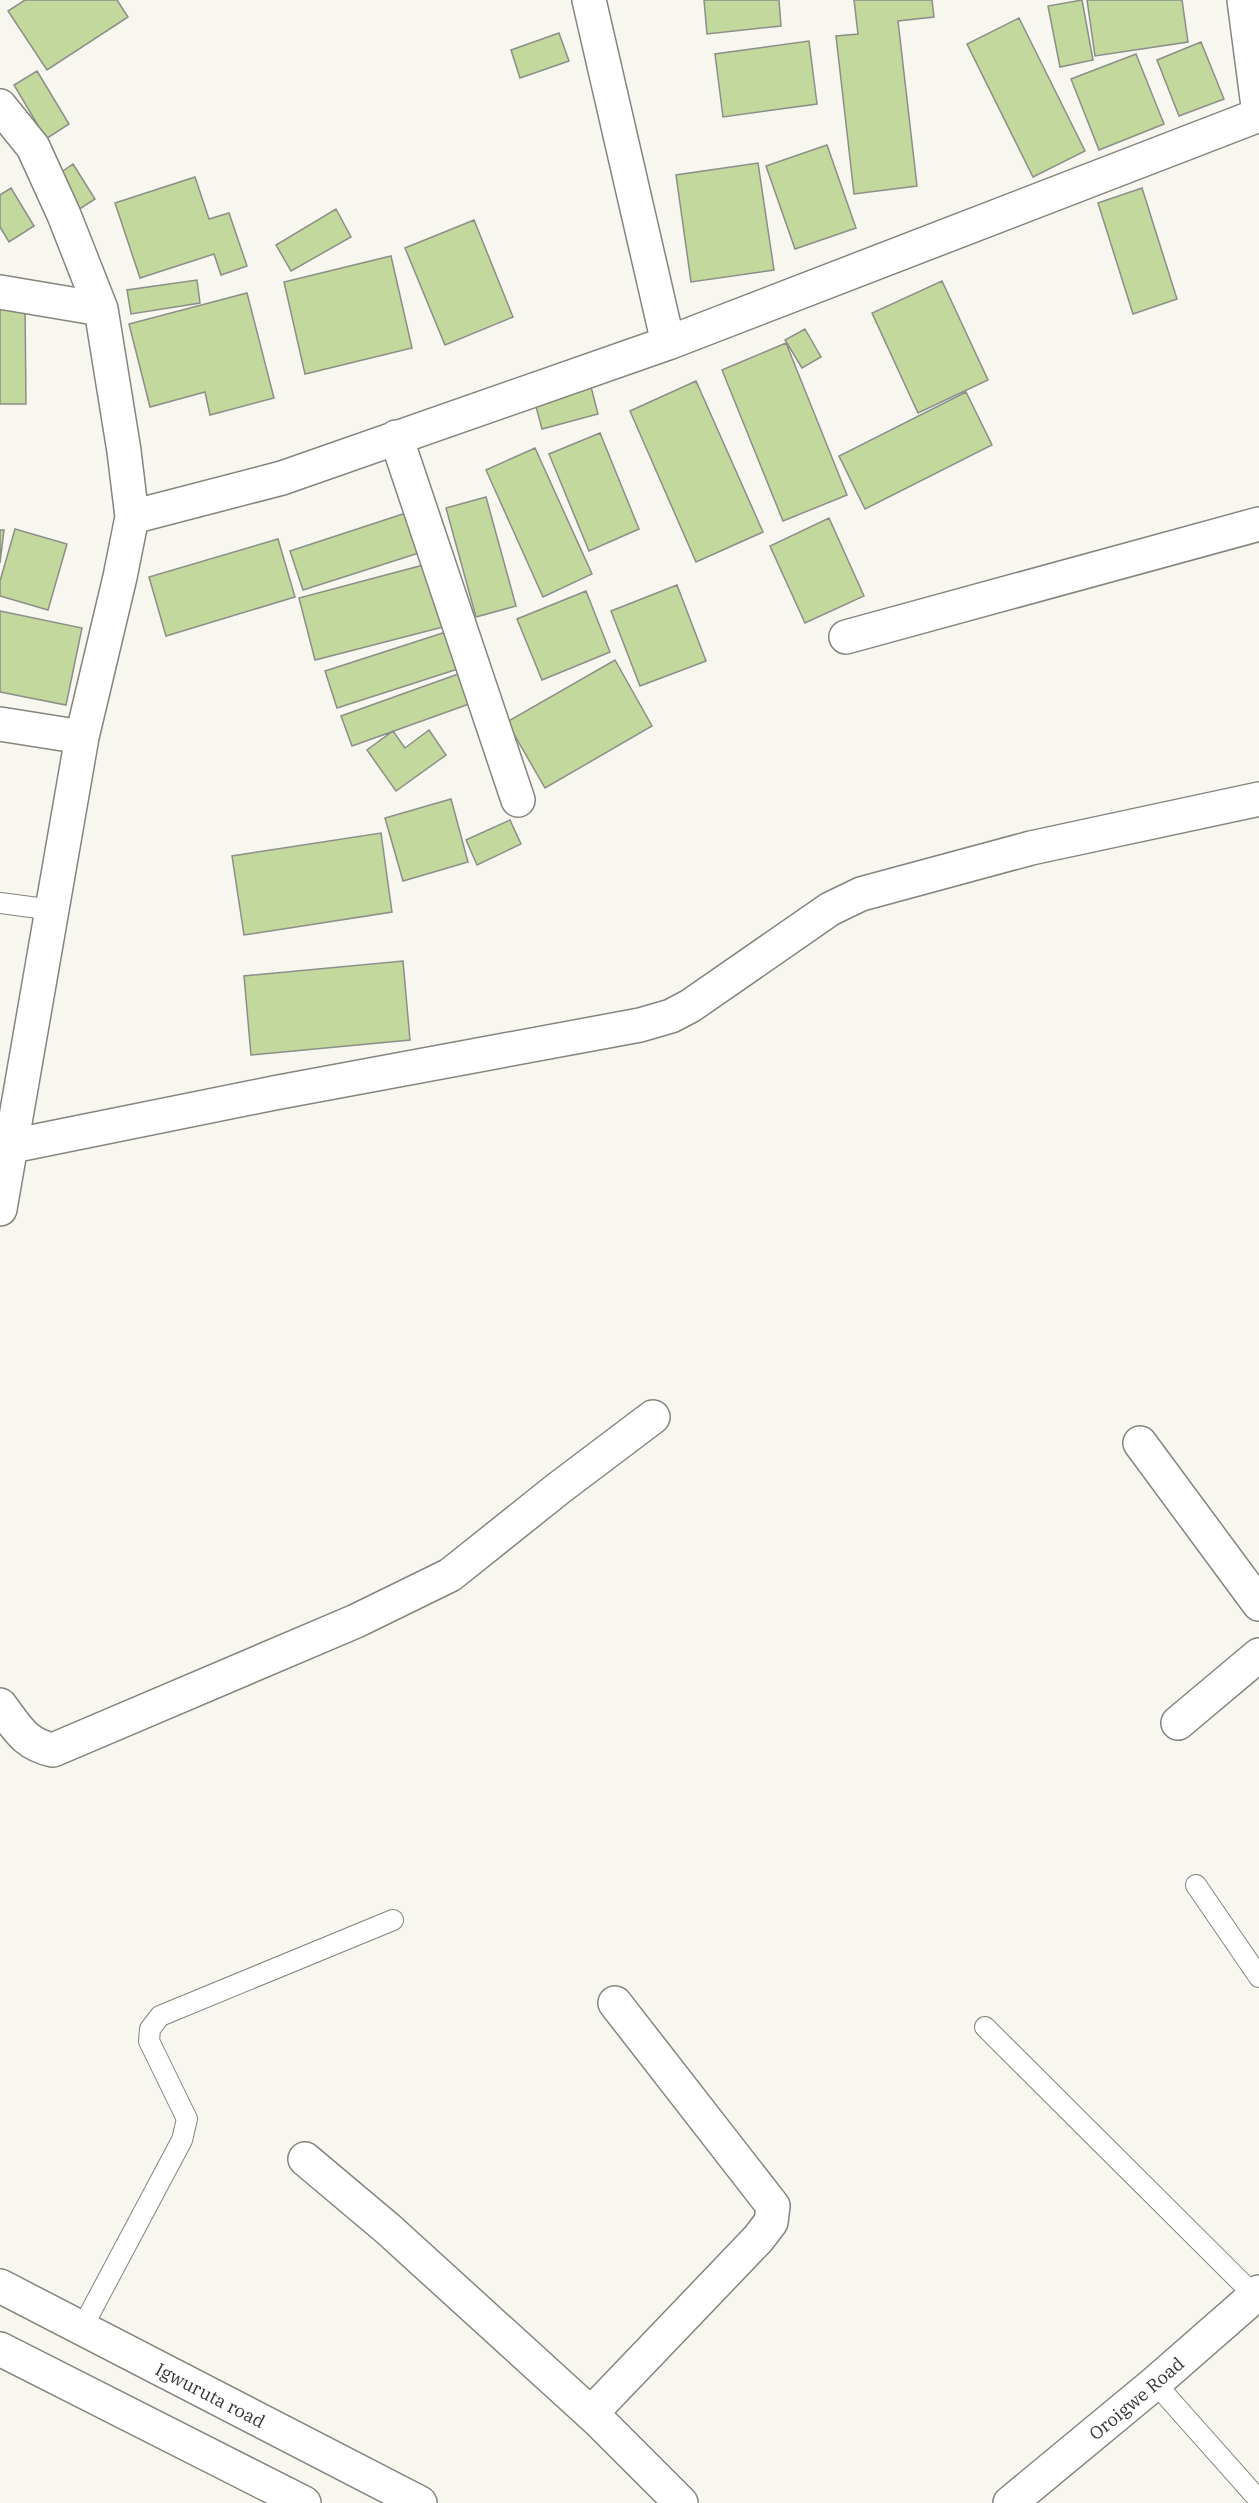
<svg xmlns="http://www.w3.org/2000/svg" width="1259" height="2503" font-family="'IBM Plex Serif',serif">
  <rect width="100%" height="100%" fill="#f7f6ef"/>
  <path fill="#c3d89d" stroke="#8c8e88" stroke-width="1.5" d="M25 0H117L128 17 47 70 8 11Z
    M704 0H779L781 26 707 34Z
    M854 0H932L934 17 898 21 917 186 854 194 836 36 858 34Z
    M1082 0 1093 60 1060 67 1048 6Z
    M1087 0H1182L1188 42 1095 56Z
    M1019 18 1085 151 1033 177 967 44Z
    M559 33 569 61 520 78 511 50Z
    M809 41 817 104 723 117 715 54Z
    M1201 42 1224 99 1179 116 1157 60Z
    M1136 54 1164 124 1099 150 1071 79Z
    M37 71 69 124 46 139 14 85Z
    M827 145 856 228 795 249 766 166Z
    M758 163 774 270 691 282 676 175Z
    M73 164 95 199 75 212 53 178Z
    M195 177 209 219 229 213 247 266 221 275 214 254 140 278 115 203Z
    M11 188 34 226 9 242 0 227V195Z
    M1142 188 1177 299 1133 314 1098 203Z
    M336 209 351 237 291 271 276 245Z
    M474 220 513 317 445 345 405 248Z
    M391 256 412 348 305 374 284 282Z
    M197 280 200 303 131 314 127 290Z
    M942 281 988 380 918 413 872 313Z
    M247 293 274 398 210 415 205 392 150 407 129 324Z
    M0 303H25L26 404H0Z
    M805 329 821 357 802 368 785 340Z
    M786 343 847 495 783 521 722 370Z
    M589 379 598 414 542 429 533 395Z
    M696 381 763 532 696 562 630 411Z
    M966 392 992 445 865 509 839 456Z
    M600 433 639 529 589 551 549 454Z
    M535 448 592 574 543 597 486 470Z
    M486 497 516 606 476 617 446 508Z
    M409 512 422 552 303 590 290 551Z
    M829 518 864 596 805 623 770 546Z
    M15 529 67 544 48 610 0 596V581Z
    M0 530H4L0 563Z
    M278 539 295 597 166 636 149 577Z
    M431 563 447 626 315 660 299 598Z
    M677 585 706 661 640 686 611 611Z
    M586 591 610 652 542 680 517 619Z
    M0 611 82 628 66 705 0 692Z
    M449 631 461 668 337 708 325 671Z
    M615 660 652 726 545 788 507 722Z
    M461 673 472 703 352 746 341 716Z
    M429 730 446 755 396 791 367 750 393 731 405 748Z
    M451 799 468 862 403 881 385 818Z
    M510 820 521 844 477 865 466 840Z
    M381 833 392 912 244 935 232 856Z
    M403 961 410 1040 251 1055 244 976Z"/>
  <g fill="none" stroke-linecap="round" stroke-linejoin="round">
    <defs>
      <path id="lane" d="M0 903 53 910
        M1196 1885 1259 1977
        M985 2027 1254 2295
        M82 2328 182 2140 187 2119 149 2041 150 2029 160 2016 393 1920
        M1155 2383 1259 2500"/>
      <path id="street" d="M589 0 668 343
        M1244 0 1259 114
        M0 106 33 147 64 215 101 309 124 451 132 517 120 577 82 737 0 1209
        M0 292 101 309
        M396 437 518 800
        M132 517 282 478 668 343 1259 115
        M846 637 1259 524
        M0 724 82 737
        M12 1146 274 1093 640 1025 671 1016 690 1006 830 909 861 894 1031 848 1259 799
        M1140 1443 1259 1604
        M0 1705C17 1727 24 1744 53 1750L356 1621 450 1575 559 1488 653 1417
        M1178 1723 1259 1655
        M615 2003 773 2206 771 2222 758 2239 600 2404 597 2412 599 2421 681 2503
        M305 2159 387 2228 599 2421"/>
      <g id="secondary">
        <path id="s1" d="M0 2286 420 2503"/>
        <path d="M0 2349 304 2503"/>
        <path id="s2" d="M1010 2503 1155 2383 1259 2292"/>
      </g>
    </defs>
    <use href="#lane" stroke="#85847d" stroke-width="22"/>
    <use href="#street" stroke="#85847d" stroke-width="36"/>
    <use href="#secondary" stroke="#85847d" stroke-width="36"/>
    <use href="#lane" stroke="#fff" stroke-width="20"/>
    <use href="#street" stroke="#fff" stroke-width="33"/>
    <use href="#secondary" stroke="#fff" stroke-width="33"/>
  </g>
  <g text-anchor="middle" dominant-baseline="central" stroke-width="5" stroke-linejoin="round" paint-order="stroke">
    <g font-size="18" fill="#353432" stroke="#fff">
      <text stroke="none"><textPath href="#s1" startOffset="237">Igwuruta road</textPath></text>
      <text stroke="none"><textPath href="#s2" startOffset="164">Oroigwe Road</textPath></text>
    </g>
  </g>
</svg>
